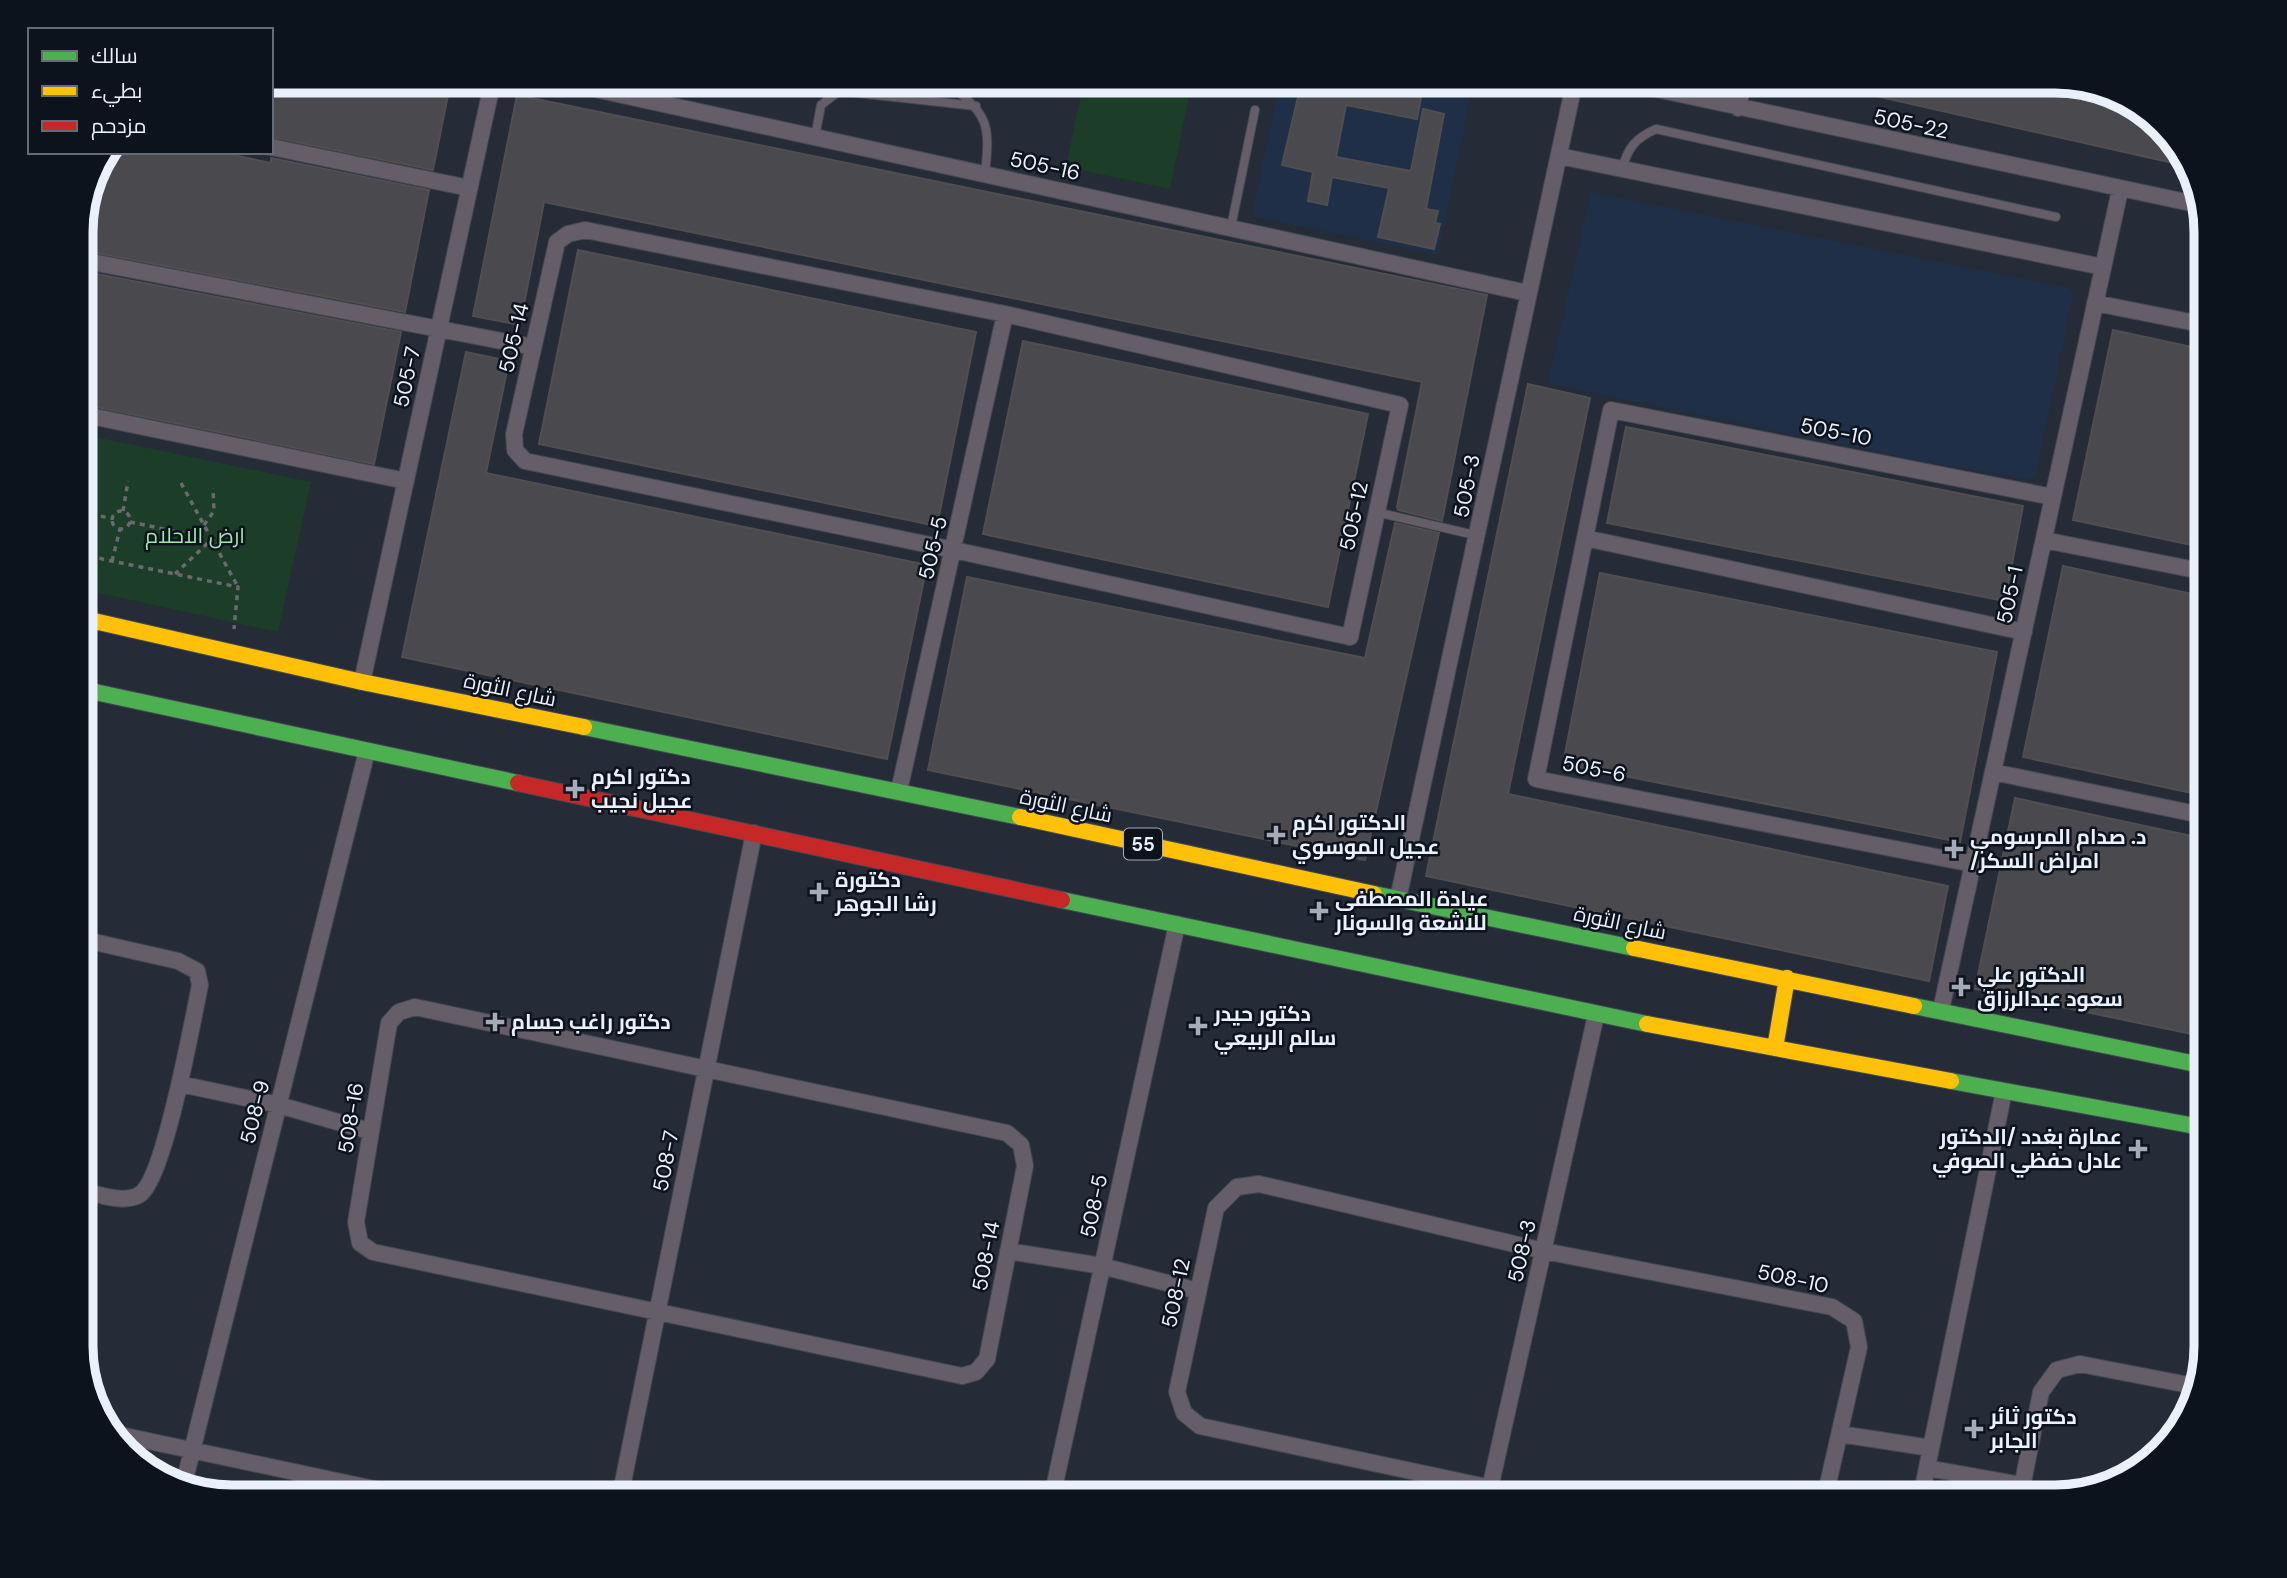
<svg xmlns="http://www.w3.org/2000/svg" width="2287" height="1578" font-family="'DM Sans',Cairo,sans-serif">
  <rect width="100%" height="100%" fill="#252c38"/>
  <path fill="#202f48" d="M1453 80 1473 85 1438 255 1252 216 1280 81Z
    M1591 192 2069 288 2073 296 2036 475 2027 479 1917 460 1552 384 1549 379Z"/>
  <path fill="#1c3d27" d="M1084 81H1192L1170 189 1066 167Z
    M81 434 311 482 278 632 81 589Z"/>
  <path fill="#4a494d" stroke="#504e50" stroke-width="2" d="M271 80H451L433 170 271 137Z
    M1302 80H1330L1421 98 1417 119 1346 105 1336 157 1411 171 1423 109 1444 114 1426 209 1438 211 1435 223 1440 224 1434 249 1378 237 1389 188 1332 177 1327 205 1308 201 1313 172 1282 165Z
    M1837 80H2055L2139 106 2176 148 2173 163 1836 87Z
    M517 95 1487 295 1442 521 1398 510 1397 507 1422 382 544 202 520 325 473 316Z
    M107 152H219L271 163V158L429 190 405 312 81 250V222L92 174Z
    M578 250 976 332 937 526 539 444Z
    M81 271 401 332 374 464 81 404Z
    M2113 330 2206 350V548L2073 520Z
    M1023 341 1368 414 1328 607 983 534Z
    M466 352 509 361 486 473 927 565 887 759 402 657Z
    M1528 384 1590 398 1508 794 1948 886 1929 981 1426 876Z
    M1626 427 2023 506 2005 601 1607 523Z
    M1395 523 1439 533 1365 860 928 770 967 577 1365 658Z
    M2063 566 2206 597V796L2023 757Z
    M1600 573 1997 652 1960 842 1563 764Z
    M2015 798 2206 839V1037L1975 989Z"/>
  <g fill="none" stroke-linecap="round" stroke-linejoin="round">
    <defs>
      <path id="lane" d="M945 80C987 116 991 119 985 174
        M815 137 821 105 839 91 976 106
        M1622 169C1628 147 1636 138 1656 129L2056 217
        M1231 227 1255 110
        M1376 512 1479 536"/>
      <path id="street" d="M554 80 1527 293
        M1614 80 2200 205
        M1738 108 1744 80
        M271 147 469 188
        M1559 156 2103 267
        M585 230 1005 314 1400 405 1350 637 954 550 525 461 515 450 514 434 557 242 568 234Z
        M81 260 533 347
        M2095 303 2206 325
        M81 414 406 481
        M1585 538 2024 632
        M2044 540 2206 572
        M362 682 493 80
        M1993 772 2206 816
        M899 791 1005 314
        M1973 864 1536 779 1611 410 2053 497
        M1398 899 1575 80
        M81 939 178 961 197 971 200 985C193 1019 164 1181 139 1195 123 1204 97 1194 81 1190
        M415 1007 1007 1133 1021 1145 1025 1166 987 1359 976 1372 962 1376 373 1252 360 1243 356 1222 389 1023 399 1012Z
        M1941 1010 2120 190
        M180 1084 279 1105 369 1131
        M1008 1251 1102 1266 1198 1291
        M111 1433 412 1497
        M1840 1434 1931 1448
        M1927 1468 2022 1485
        M184 1483 367 751
        M620 1497 754 833
        M1052 1497 1177 924
        M1488 1497 1596 1015
        M1533 1497 1200 1426 1184 1413 1177 1392 1216 1208 1237 1187 1259 1184 1544 1251 1832 1307 1854 1321 1859 1347 1825 1497
        M1921 1497 2004 1091
        M2020 1497 2041 1392 2057 1370 2080 1364 2194 1386"/>
      <path id="fast" d="M81 689 518 783
        M584 727 1020 817
        M1374 894 1634 948
        M1062 900 1647 1024
        M1914 1006 2206 1066
        M1951 1081 2206 1128"/>
      <path id="slow" d="M81 618 362 682 584 727
        M1020 817 1374 894
        M1634 948 1914 1006
        M1647 1024 1951 1081
        M1775 1048 1787 978"/>
      <path id="jam" d="M518 783 1062 900"/>
    </defs>
    <use href="#lane" stroke="#424852" stroke-width="10"/>
    <use href="#street" stroke="#424852" stroke-width="18"/>
    <use href="#fast" stroke="#424852" stroke-width="18"/>
    <use href="#slow" stroke="#424852" stroke-width="18"/>
    <use href="#jam" stroke="#424852" stroke-width="18"/>
    <path stroke="#6c6870" stroke-width="3.5" stroke-dasharray="5 5" stroke-linecap="butt" d="M181 483 238 587
      M81 503 96 466
      M112 520a9 9 0 1 1 18 0a9 9 0 1 1-18 0Z
      M123 511 128 481
      M81 513 111 518
      M130 522 212 539 175 574
      M204 525 214 511 213 488
      M81 550 102 559 238 587 234 629
      M112 561 120 529"/>
    <use href="#lane" stroke="#655d67" stroke-width="8"/>
    <use href="#street" stroke="#655d67" stroke-width="16"/>
    <use href="#fast" stroke="#4caf50" stroke-width="16"/>
    <use href="#slow" stroke="#ffc107" stroke-width="16"/>
    <use href="#jam" stroke="#c62828" stroke-width="16"/>
  </g>
  <g fill="#a5acb8" stroke="#0d131d" stroke-width="2.5">
    <path d="M571.5 778.5h7v7h7v7h-7v7h-7v-7h-7v-7h7z"/>
    <path d="M1272.5 824.5h7v7h7v7h-7v7h-7v-7h-7v-7h7z"/>
    <path d="M1950.5 838.5h7v7h7v7h-7v7h-7v-7h-7v-7h7z"/>
    <path d="M815.5 881.5h7v7h7v7h-7v7h-7v-7h-7v-7h7z"/>
    <path d="M1315.5 900.5h7v7h7v7h-7v7h-7v-7h-7v-7h7z"/>
    <path d="M1957.5 976.5h7v7h7v7h-7v7h-7v-7h-7v-7h7z"/>
    <path d="M491.5 1011.5h7v7h7v7h-7v7h-7v-7h-7v-7h7z"/>
    <path d="M1194.5 1015.5h7v7h7v7h-7v7h-7v-7h-7v-7h7z"/>
    <path d="M2134.5 1138.5h7v7h7v7h-7v7h-7v-7h-7v-7h7z"/>
    <path d="M1970.5 1418.5h7v7h7v7h-7v7h-7v-7h-7v-7h7z"/>
  </g>
  <g text-anchor="middle" dominant-baseline="central" stroke-width="5" stroke-linejoin="round" paint-order="stroke">
    <rect fill="#0d131d" stroke="#a8aeba" stroke-width="2" x="1124" y="828.5" width="38" height="31" rx="5"/>
    <g font-size="19" font-weight="bold" fill="#eaf1fd">
      <text x="1143" y="844">55</text>
    </g>
    <g font-size="21" fill="#eaf1fd" stroke="#0d131d">
      <text transform="translate(1911 124) rotate(12)">505-22</text>
      <text transform="translate(1045 166) rotate(12)">505-16</text>
      <text transform="translate(514 338) rotate(-77)">505-14</text>
      <text transform="translate(407 377) rotate(-78)">505-7</text>
      <text transform="translate(1836 432) rotate(11)">505-10</text>
      <text transform="translate(1467 486) rotate(-79)">505-3</text>
      <text transform="translate(1354 516) rotate(-78)">505-12</text>
      <text transform="translate(933 548) rotate(-77)">505-5</text>
      <text transform="translate(2010 595) rotate(-78)">505-1</text>
      <text transform="translate(510 690) rotate(12)">شارع الثورة</text>
      <text transform="translate(1594 769) rotate(11)">505-6</text>
      <text transform="translate(1066 806) rotate(12)">شارع الثورة</text>
      <text transform="translate(1620 923) rotate(12)">شارع الثورة</text>
      <text transform="translate(255 1112) rotate(-76)">508-9</text>
      <text transform="translate(351 1118) rotate(-81)">508-16</text>
      <text transform="translate(666 1161) rotate(-79)">508-7</text>
      <text transform="translate(1094 1206) rotate(-78)">508-5</text>
      <text transform="translate(1522 1251) rotate(-77)">508-3</text>
      <text transform="translate(986 1256) rotate(-79)">508-14</text>
      <text transform="translate(1793 1279) rotate(12)">508-10</text>
      <text transform="translate(1176 1293) rotate(-78)">508-12</text>
    </g>
    <g font-size="21" fill="#a1e6ad" stroke="#0d131d">
      <text x="195" y="536">ارض الاحلام</text>
    </g>
    <g font-size="21" font-weight="bold" fill="#eaf1fd" stroke="#0d131d" text-anchor="start">
      <text x="591" y="777">دكتور اكرم<tspan x="591" dy="24">عجيل نجيب</tspan></text>
      <text x="1292" y="823">الدكتور اكرم<tspan x="1292" dy="24">عجيل الموسوي</tspan></text>
      <text x="1970" y="837">د. صدام المرسومي<tspan x="1970" dy="24">/امراض السكر</tspan></text>
      <text x="835" y="880">دكتورة<tspan x="835" dy="24">رشا الجوهر</tspan></text>
      <text x="1335" y="899">عيادة المصطفى<tspan x="1335" dy="24">للاشعة والسونار</tspan></text>
      <text x="1977" y="975">الدكتور علي<tspan x="1977" dy="24">سعود عبدالرزاق</tspan></text>
      <text x="1214" y="1014">دكتور حيدر<tspan x="1214" dy="24">سالم الربيعي</tspan></text>
      <text x="511" y="1022">دكتور راغب جسام</text>
      <text x="2122" y="1137" text-anchor="end">عمارة بغدد /الدكتور<tspan x="2122" dy="24">عادل حفظي الصوفي</tspan></text>
      <text x="1990" y="1417">دكتور ثائر<tspan x="1990" dy="24">الجابر</tspan></text>
    </g>
  </g>
  <path d="M0 0H2287V1578H0ZM232 93H2055A139 139 0 0 1 2194 232V1346A139 139 0 0 1 2055 1485H232A139 139 0 0 1 93 1346V232A139 139 0 0 1 232 93Z" fill="#0d131d" fill-rule="evenodd"/>
  <path fill="none" stroke="#eaf1fd" stroke-width="9" d="M232 93H2055A139 139 0 0 1 2194 232V1346A139 139 0 0 1 2055 1485H232A139 139 0 0 1 93 1346V232A139 139 0 0 1 232 93Z"/>
  <rect x="28" y="28" width="245" height="126" fill="#0d131d" stroke="#656c77" stroke-width="2"/>
  <rect x="42" y="51" width="35" height="10" fill="#4caf50" stroke="#656c77" stroke-width="2"/>
  <text x="91" y="63" font-size="21" fill="#eaf1fd">سالك</text>
  <rect x="42" y="86" width="35" height="10" fill="#ffc107" stroke="#656c77" stroke-width="2"/>
  <text x="91" y="98" font-size="21" fill="#eaf1fd">بطيء</text>
  <rect x="42" y="121" width="35" height="10" fill="#c62828" stroke="#656c77" stroke-width="2"/>
  <text x="91" y="133" font-size="21" fill="#eaf1fd">مزدحم</text>
</svg>
